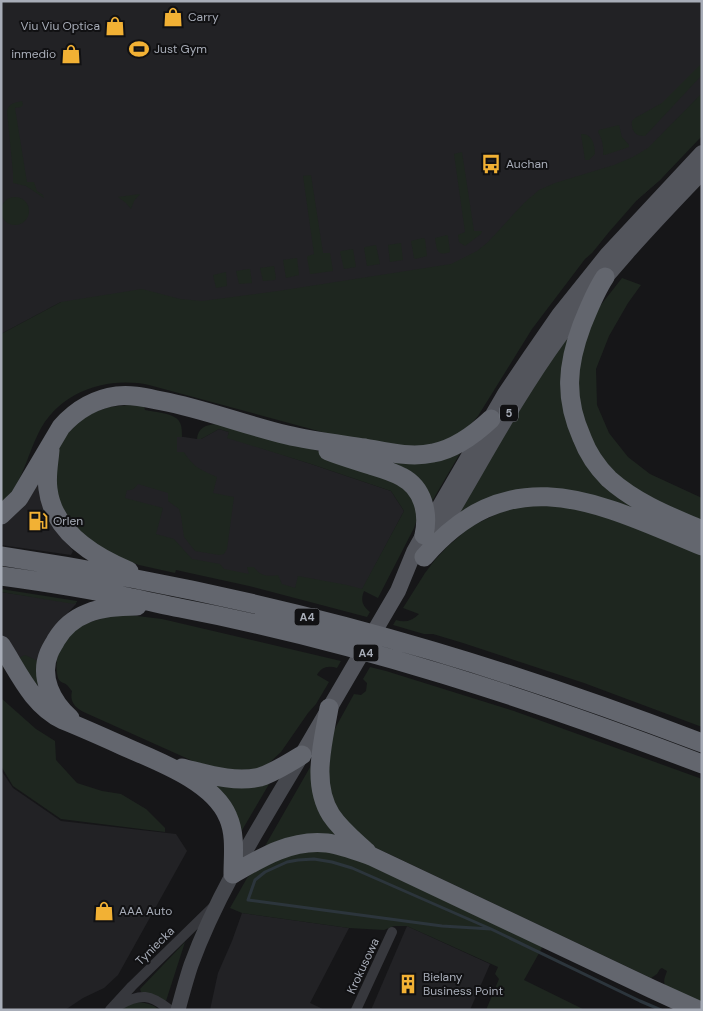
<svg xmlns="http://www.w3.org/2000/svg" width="703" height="1011" font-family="'DM Sans',sans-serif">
  <rect width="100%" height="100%" fill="#161618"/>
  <path fill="#222225" d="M1 1H702V134L660 180 637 200 467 268 192 304 61 302 1 334Z
    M81 429 184 437 197 439H201L219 429 229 432 228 437 311 464 391 491 404 511 352 609 112 542Z
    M38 484 40 485 60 536 73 551 71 555 1 545V524L15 512Z
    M1 592 76 603V604L66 615 38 661 16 659 1 638Z
    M1 770 13 788 61 821 176 834 187 851 118 975 104 988 83 998 65 1010H1Z
    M242 913 349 928 310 1003 325 1010H210L218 973 232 941Z
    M407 926 490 964 470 1010H371Z"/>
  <path fill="#1e261f" d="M702 63V75L645 136C635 137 631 130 632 121L635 118 662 103Z
    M702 93V136L660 180 637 200 609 232 592 253 585 259 532 329 478 416 463 433 446 442 408 449 333 435 149 385C106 376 58 392 38 434 26 459 22 484 1 505V334L61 302 142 289 180 299 202 301 278 291 451 264 477 251 488 242 524 203 539 190 555 183 614 165 633 157 648 148Z
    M22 101 23 105 21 107 15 108 27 182H34L37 191 43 195 44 198 26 186 13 183V173L7 111C9 103 14 103 22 101Z
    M619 125 622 137 629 145V147L605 155H603C604 146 602 139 598 132L599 130Z
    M581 134C592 133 595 145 595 154L589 160H585Z
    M462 152 474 231H482L481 234 465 246 459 242 458 235 465 232 454 154Z
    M311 175 323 253H330L333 271 311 274H310L307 257 308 256 314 254 303 176Z
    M140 194 134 201 131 209 126 203 118 197Z
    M1 211a14 14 0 1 1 28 0a14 14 0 1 1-28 0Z
    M447 235 448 236 450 252C436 257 437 249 435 238Z
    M423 238 425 239 427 256 415 259 414 258 411 241Z
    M401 243 403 260 390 262 388 245Z
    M376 245 380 264 367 266 364 248 365 247Z
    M353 249 356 267 344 269 340 252 341 251Z
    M297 258 299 275 286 278 283 260Z
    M274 266 276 278 275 280 263 281 260 268Z
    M249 269H250L252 283 239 284 236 271Z
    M226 272 227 286 216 288 213 275Z
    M622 278 641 285 628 303 609 336 596 369 597 405 609 433 628 457 650 474 702 498V522L651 499 614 473 598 454 577 403 580 354 594 316 600 306Z
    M566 336 571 337 569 422 644 511 572 494 454 521 521 405Z
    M130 405 144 406 145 410C154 412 174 413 179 421 182 425 182 432 182 437H177V452H184C193 467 201 470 217 477L213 493 234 497 227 549 224 554 219 555 195 551 184 537 181 516 179 509 168 501V493L138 484C135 488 132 491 127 490L125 498 163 508 156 534 174 539 192 559 220 564 224 569 249 574 247 567H254C260 576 268 577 278 575L282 584 295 588 298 576 347 585 362 589 404 511 391 491 311 464 227 438 229 432 219 429 201 439H197C198 428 205 425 216 424L312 449 331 455 408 485 418 516 414 528 378 598 364 591C360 601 363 606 370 612L367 617 249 586 176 570 175 573 139 565 118 557 72 531 52 493 59 445 67 434 81 420 95 412 109 407Z
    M462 450 431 503 376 457Z
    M539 504 591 511 702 554V727L584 683 463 643 433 634H424L393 625 396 620C405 623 412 621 419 614L403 608 425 573 434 561 447 547 470 527 505 510Z
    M1 589 77 601V602L74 604 1 592Z
    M129 615 162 619 341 661 337 668C328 665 321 667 317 675L329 682 316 704 308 713 281 752 268 764 256 769 232 771 195 762 97 718C84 712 68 708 72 691 71 690 68 686 67 685 63 682 60 683 58 678 56 671 56 662 58 655 67 624 101 616 129 615Z
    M25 655 38 661 42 691 16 659Z
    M370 667 386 671 514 711 702 779V1003L665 986C663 980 665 977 667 971L662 968 660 969 657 974 651 978 368 844 344 823 326 786 333 732 354 694 361 695 366 691 367 683 363 679Z
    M1 698 36 729 55 741 56 760 77 783 102 791 121 794 146 809 165 828V832L61 819 13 786 1 766Z
    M313 762 339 834 265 847V846Z
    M204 779H272L241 832Z
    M305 849 346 854 543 946 524 980 585 1010H486L499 979 495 974 498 967 407 926H394L384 930 349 928 242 913 230 908 247 878 256 869Z
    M185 942 166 1001 150 994 141 992 140 989Z
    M138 1002C146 1003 153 1004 159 1010H121L128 1004Z"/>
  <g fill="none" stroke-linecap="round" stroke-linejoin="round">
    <path stroke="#2c353c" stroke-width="3" d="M491 929 442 926 248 900 255 880 265 872 287 862 298 860 314 859 332 862 352 868 491 929 640 1001 661 1010"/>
    <path stroke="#37383d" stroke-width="10" d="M119 1005C141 993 150 994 170 1010
      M110 1010 132 986 213 907
      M356 1010 392 932"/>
    <path stroke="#45474d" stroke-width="15" d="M178 1010C182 995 186 980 191 965 218 891 262 823 302 755"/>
    <path stroke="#53555c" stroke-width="16" d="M432 544C474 476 511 403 558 338 601 278 651 225 702 172
      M302 755 398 591 414 552 433 518 505 394 530 357 559 315 607 255 702 153"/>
    <path stroke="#63666e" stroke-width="19" d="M605 277C595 292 589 308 582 325 567 365 564 398 582 438 588 454 597 467 609 479 636 503 669 516 702 530
      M50 450C49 463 46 476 48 489 53 531 93 556 129 571
      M328 451C343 457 358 461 373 466 383 469 393 472 402 477 423 488 429 513 424 535
      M1 515 19 498 61 427C76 410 94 399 117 396 132 394 147 398 162 401 204 409 245 425 287 435 312 441 339 444 365 448 387 452 411 458 433 453 455 449 475 434 491 419
      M1 556C147 578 292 609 433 651 524 678 613 709 702 743
      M424 557C512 456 598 503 702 546
      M1 576C45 582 89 589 132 598 148 601 164 605 180 608 358 642 532 699 702 764
      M1 645C19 673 32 705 63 720 83 728 103 737 123 746 157 761 213 781 228 817 236 835 233 856 233 874
      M329 708C323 743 311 783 331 815 341 830 354 840 367 852
      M70 718C52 702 39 677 49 653 51 648 54 644 56 640 63 628 75 618 88 613 103 607 121 606 137 606
      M182 768C207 774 234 783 260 777 275 772 289 763 302 755
      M233 874C262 857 292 839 327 843 342 845 357 851 371 856L652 989 698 1010"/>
  </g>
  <defs>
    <symbol id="shop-bare" viewBox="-9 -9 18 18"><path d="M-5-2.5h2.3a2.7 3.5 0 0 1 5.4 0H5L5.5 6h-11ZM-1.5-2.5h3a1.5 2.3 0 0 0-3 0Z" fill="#f2b134" stroke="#111113" stroke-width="2.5" paint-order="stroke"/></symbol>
    <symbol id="stadium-bare" viewBox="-9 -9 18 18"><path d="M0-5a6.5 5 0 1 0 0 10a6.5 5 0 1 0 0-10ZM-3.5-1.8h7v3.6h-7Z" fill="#f2b134" stroke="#111113" stroke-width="2.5" paint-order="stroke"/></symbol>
    <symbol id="bus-bare" viewBox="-9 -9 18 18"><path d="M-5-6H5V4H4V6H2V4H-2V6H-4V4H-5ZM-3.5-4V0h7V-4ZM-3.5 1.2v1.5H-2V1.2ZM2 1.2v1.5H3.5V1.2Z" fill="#f2b134" stroke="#111113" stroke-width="2.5" paint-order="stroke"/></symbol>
    <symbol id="fuel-bare" viewBox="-9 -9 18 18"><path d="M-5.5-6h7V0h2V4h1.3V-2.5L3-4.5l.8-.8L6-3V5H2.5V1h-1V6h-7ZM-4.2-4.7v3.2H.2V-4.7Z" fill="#f2b134" stroke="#111113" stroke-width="2.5" paint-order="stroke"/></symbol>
    <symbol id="building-bare" viewBox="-9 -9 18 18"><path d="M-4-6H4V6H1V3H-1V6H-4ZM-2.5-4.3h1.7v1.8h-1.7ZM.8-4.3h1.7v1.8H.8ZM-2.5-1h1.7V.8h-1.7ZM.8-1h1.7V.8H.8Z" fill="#f2b134" stroke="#111113" stroke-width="2.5" paint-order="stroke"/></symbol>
  </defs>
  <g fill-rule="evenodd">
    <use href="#shop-bare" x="159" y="3" width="28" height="28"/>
    <use href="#shop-bare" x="101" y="12" width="28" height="28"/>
    <use href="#stadium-bare" x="125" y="35" width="28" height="28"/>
    <use href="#shop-bare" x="57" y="40" width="28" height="28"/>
    <use href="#bus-bare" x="477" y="150" width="28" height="28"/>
    <use href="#fuel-bare" x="24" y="507" width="28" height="28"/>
    <use href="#shop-bare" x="90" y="897" width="28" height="28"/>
    <use href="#building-bare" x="394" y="970" width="28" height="28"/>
  </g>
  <g text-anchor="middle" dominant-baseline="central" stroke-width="4" stroke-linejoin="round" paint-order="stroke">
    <g fill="#111113" stroke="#7b7e86" stroke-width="1">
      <rect x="500" y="404.5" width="18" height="17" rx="4"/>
      <rect x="294.5" y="608.5" width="25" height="17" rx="4"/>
      <rect x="353.5" y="644.5" width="25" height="17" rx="4"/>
    </g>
    <g font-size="11" font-weight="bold" fill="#a8adb8">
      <text x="509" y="413">5</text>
      <text x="307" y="617">А4</text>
      <text x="366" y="653">A4</text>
    </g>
    <g font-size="12" fill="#a8adb8" stroke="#111113" text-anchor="start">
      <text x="188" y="17">Carry</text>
      <text x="100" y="26" text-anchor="end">Viu Viu Optica</text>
      <text x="154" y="49">Just Gym</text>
      <text x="56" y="54" text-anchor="end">inmedio</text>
      <text x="506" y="164">Auchan</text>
      <text x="53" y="521">Orlen</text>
      <text x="119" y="911">AAA Auto</text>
      <text x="423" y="977">Bielany<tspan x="423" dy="14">Business Point</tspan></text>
    </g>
    <g font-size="12" fill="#a8adb8" stroke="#111113">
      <text transform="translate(155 946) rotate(-45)">Tyniecka</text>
      <text transform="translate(363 966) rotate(-65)">Krokusowa</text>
    </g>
  </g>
  <rect width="703" height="1011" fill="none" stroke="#a8adb8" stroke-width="5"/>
</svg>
